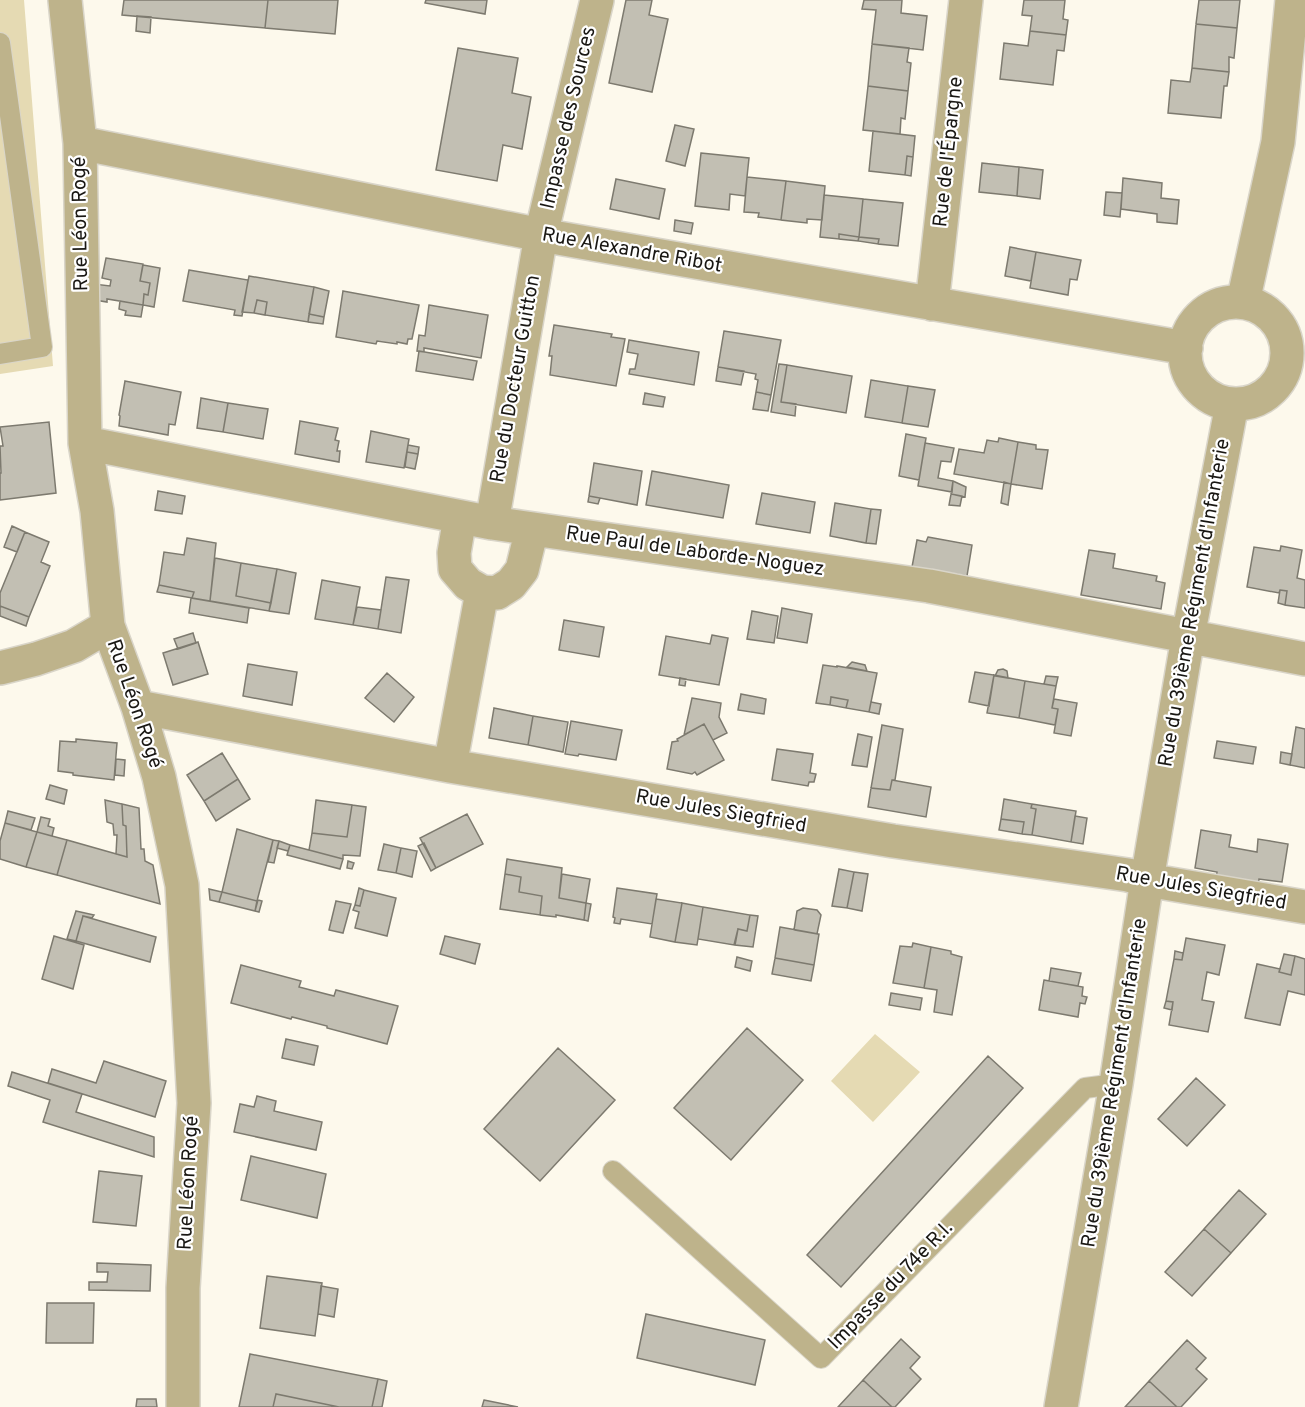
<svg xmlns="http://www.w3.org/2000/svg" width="1305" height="1407" font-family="Overpass,sans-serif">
  <rect width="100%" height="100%" fill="#fdf9ec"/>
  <path fill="#e5dab3" d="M0 0H24L53 366 0 374Z
    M875 1034 920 1072 873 1122 831 1081Z"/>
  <path fill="#c2bfb3" stroke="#7d7a6f" stroke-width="1.5" d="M124 0H268L265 28 122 15Z
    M268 0H338L335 34 265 28Z
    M426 0H487L485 14 425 3Z
    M626 0H652L649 15 668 19 652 92 609 83Z
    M864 0H902L901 13 927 16 923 50 872 44 876 10 862 9Z
    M1024 0H1065L1063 19 1068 20 1066 35 1030 31 1032 16 1022 15Z
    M1199 0H1240L1237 28 1196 24Z
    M137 16 151 17 150 33 136 31Z
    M1196 24 1237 28 1234 58 1229 57V72L1192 68Z
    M1030 31 1066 35 1064 51 1057 50 1053 85 1000 79 1004 43 1028 46Z
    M872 44 909 48 907 62 911 63 908 91 868 86Z
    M458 48 518 58 512 93 531 97 522 149 503 145 497 181 436 170Z
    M1192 68 1229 72 1227 86H1224L1221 118 1168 113 1171 80 1190 82Z
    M868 86 908 91 905 119 901 118 900 134 863 130Z
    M675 125 694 129 685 166 666 161Z
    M873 131 915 136 913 157 907 156 905 175 869 171Z
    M701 153 749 158 745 196 730 194 729 210 695 206Z
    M907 156 913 157 911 176 905 175Z
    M982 163 1019 167 1017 196 979 192Z
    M1019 167 1043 170 1040 199 1017 196Z
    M747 177 786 181 781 220 758 217 759 213 744 212Z
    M1123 178 1162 183 1161 198 1179 200 1177 224 1157 222V214L1121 209Z
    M616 179 665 189 659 219 610 209Z
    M786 181 825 186 822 220 807 219V223L781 220Z
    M1106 192 1122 193 1120 217 1104 215Z
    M824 195 863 199 859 237 839 234V239L820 237Z
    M863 199 903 203 898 246 878 244 879 239 859 237Z
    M675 220 693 223 691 234 674 231Z
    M839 234 859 237 858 241 839 239Z
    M859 237 879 239 878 244 858 241Z
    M1010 247 1036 252 1031 281 1005 276Z
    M1036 252 1081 260 1077 280 1070 279 1068 295 1030 288Z
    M106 258 143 264 140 281 150 283 148 295 144 294 143 305 107 299V302L95 300 94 284 110 286 111 280 102 278Z
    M143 265 160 268 154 307 143 305 144 294 148 295 150 283 140 281Z
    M189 270 248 280 242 316 234 315 235 310 183 301Z
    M249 276 314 287 308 322 265 315 267 302 257 300 254 313 242 312Z
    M314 287 329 291 324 317 309 314Z
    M343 291 419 305 412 339H408L407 344 397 342V344L377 341 376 344 336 337Z
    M257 300 267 302 265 315 254 313Z
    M120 301 143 305 141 317 125 315 126 311 119 309Z
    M429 305 488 315 481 358 424 348V352L417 351 419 335 425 336Z
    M309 314 324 317 323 324 308 322Z
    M554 325 612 334 611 337 625 339 616 386 550 375 552 356H549Z
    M724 331 781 340 771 395 756 392 758 380 755 379 756 374 718 367Z
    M629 340 699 352 694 385 629 374 630 369H635L638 354 627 352Z
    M419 351 477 361 473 380 416 371Z
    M779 364 787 365 781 402 796 404 795 416 771 412Z
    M787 365 852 376 846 413 781 402Z
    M718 367 744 371 741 385 716 381Z
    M871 380 908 386 902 423 865 417Z
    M125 381 181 392 175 425 169 424 168 435 119 426 120 416 119 415Z
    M908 386 935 390 928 427 902 423Z
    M756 392 771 395 768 411 753 409Z
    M645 393 665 397 663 407 643 404Z
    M201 398 228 403 223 432 197 428Z
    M228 403 268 409 263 439 223 432Z
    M300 421 338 428 335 440 339 441 337 451H340L339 462 295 454Z
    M49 422 56 493 0 500V473H1L0 446H3L0 427Z
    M371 431 409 439 404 468 366 462Z
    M906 434 926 438 919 480 899 476Z
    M999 438 1018 442 1011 484 954 474 959 449 984 453 987 440 998 442Z
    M1018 442 1036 445V449L1048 450 1042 489 1011 484Z
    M925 443 954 448 951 462 941 461 938 478 953 481 952 492 918 486Z
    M408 445 419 447 418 454 407 452Z
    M407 452 418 454 415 469 405 467Z
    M594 463 642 471 637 505 589 496Z
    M652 471 729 485 723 518 646 505Z
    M953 481 966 487 965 497 951 494Z
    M1004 482 1011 484 1008 505 1001 503Z
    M158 491 185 496 182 514 155 510Z
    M762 493 815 502 810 533 756 524Z
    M951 494 962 496 960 506 949 505Z
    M589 496 600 498 598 504 588 502Z
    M835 503 871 509 866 543 830 536Z
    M871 509 881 510 876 544 866 543Z
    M12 526 25 532 17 552 4 547Z
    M25 532 49 542 41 562 50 566 29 617 0 606V593Z
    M928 537 972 545 967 576 912 567 917 540 926 542Z
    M187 538 216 543 210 601 192 598 194 592 159 585 164 552 184 555Z
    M1281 546 1302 550 1297 578 1305 580V608L1285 605 1287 591 1280 590 1279 593 1247 587 1254 547 1280 551Z
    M1089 550 1115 554 1113 568 1157 576 1156 581 1165 583 1161 609 1081 595Z
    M215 558 241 563 236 596 271 603 269 611 210 601Z
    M241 563 277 569 271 603 236 596Z
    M277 569 296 573 289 614 269 611Z
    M386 577 409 580 401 633 378 629Z
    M322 580 360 587 353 625 315 619Z
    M159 585 194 592 192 598 157 592Z
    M1280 590 1287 591 1285 605 1278 603Z
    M191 598 249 608 247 623 189 613Z
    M0 606 29 617 26 626 0 616Z
    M357 607 381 610 378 629 353 625Z
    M782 608 812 614 807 643 777 638Z
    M752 611 778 616 774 643 747 639Z
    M564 620 604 627 599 657 559 650Z
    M193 633 196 643 178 649 174 639Z
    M712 635 728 638 719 685 659 675 666 636 710 644Z
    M198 642 208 674 173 685 163 653Z
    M852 662 865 665 867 671 847 667Z
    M248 664 297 672 292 705 243 696Z
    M823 665 837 667V666L877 673 869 712 846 708 848 700 831 697 830 705 816 703Z
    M1003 669 1007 671 1008 678 995 676 998 670Z
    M975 672 994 675 989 706 969 702Z
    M387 673 414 697 394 722 365 698Z
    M994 675 1025 681 1019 718 987 713Z
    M1046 676 1058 677 1056 686 1044 684Z
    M680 678 686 679 685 686 679 685Z
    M1025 681 1056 686 1052 708 1058 709 1055 725 1019 718Z
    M741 694 766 699 764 714 738 710Z
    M831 697 848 700 846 708 830 705Z
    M692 698 721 703 719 717 727 733 713 740 704 724 684 735Z
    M1054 699 1077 703 1071 736 1054 733 1058 709 1052 708Z
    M871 702 881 704 879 714 869 712Z
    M494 708 533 716 528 745 489 738Z
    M533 716 568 722 563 752 528 745Z
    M571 721 622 730 616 760 579 754 578 756 565 754Z
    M704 724 724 760 697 775 695 772 692 774 667 769 672 742 678 741 677 739Z
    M882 725 903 729 895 780H892L890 790 871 788Z
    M1296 727 1305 729V768L1290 765Z
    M858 734 872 737 867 767 852 765Z
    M76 739 117 743 114 780 73 775V773L58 771 60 741 76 742Z
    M1217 741 1256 747 1253 764 1214 758Z
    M777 749 813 754 810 773 816 774 814 782H809L808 786 772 780Z
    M1281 752 1292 754 1290 765 1280 763Z
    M222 753 238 779 204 801 187 775Z
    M116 759 125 760 124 776 115 775Z
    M238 779 250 799 216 821 204 801Z
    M892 780 931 787 926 817 868 807 871 788 890 790Z
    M50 785 67 790 64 804 46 799Z
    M1004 799 1032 804 1031 808 1036 809 1032 835 1022 834 1024 822 1001 819Z
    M105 800 122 804 123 825 126 826 127 857 116 854 117 835H114L113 824 107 822Z
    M316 800 352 805 347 837 312 833Z
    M122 804 139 808 141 849H144L145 861 153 865 160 904 57 875 67 840 127 857 126 826 123 825Z
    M1032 804 1076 811 1071 842 1032 835 1036 809 1031 808Z
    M352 805 366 807 360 856 343 855V859L309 850 312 833 347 837Z
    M8 811 35 818 31 830 5 823Z
    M467 814 483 844 436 868 420 838Z
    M1075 816 1087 818 1083 844 1071 842Z
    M41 817 50 819 48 826 54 828 52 836 37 832Z
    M1001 819 1024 822 1022 834 999 830Z
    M5 823 37 832 26 867 0 859V841Z
    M237 829 273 840 257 901 222 892Z
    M1201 830 1231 835 1229 847 1257 852 1258 839 1288 844 1282 882 1259 879 1258 886 1216 879 1217 872 1195 868Z
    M37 832 67 840 57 875 26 867Z
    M273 840 279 841 274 863 268 862Z
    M279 841 290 845 288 851 277 848Z
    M424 843 436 868 431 871 418 846Z
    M384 844 401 848 396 873 378 870Z
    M290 845 343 859 340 869 287 855Z
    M401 848 417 851 412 877 396 873Z
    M507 859 562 868 559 898 586 903 584 920 556 915V917L540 915 542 896 519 892 521 877 505 874Z
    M348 861 354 863 352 869 347 868Z
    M839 869 854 872 847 908 832 906Z
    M854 872 868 874 862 911 847 908Z
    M505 874 521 877 519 892 542 896 540 915 500 909Z
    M562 874 590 879 586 903 559 898Z
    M359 888 364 890 360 906 355 905Z
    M617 888 657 894 652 924 621 919 620 924 614 923 615 918 613 917Z
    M209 889 222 892 219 902 210 900Z
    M364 890 396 898 387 936 355 928 359 912 353 910 355 905 360 906Z
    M222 892 257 901 255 911 219 902Z
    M656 899 682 903 675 942 650 937Z
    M258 900 262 901 259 912 255 911Z
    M336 901 351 904 343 933 329 930Z
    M586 903 591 904 588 921 584 920Z
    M682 903 703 907 697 945 675 942Z
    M703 907 750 915 747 931 738 929 734 945 698 939Z
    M803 908 817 910 821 915 817 934 794 930 797 911Z
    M76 911 94 915 92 918 83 916 76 941 67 939Z
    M750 915 758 916 753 947 735 945 738 929 747 931Z
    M83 916 156 937 150 962 76 941Z
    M780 927 819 934 814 965 775 958Z
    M54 936 84 945 73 989 42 979Z
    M445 936 480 944 475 964 440 954Z
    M1186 938 1225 945 1219 975 1207 972 1202 1000 1214 1002 1208 1032 1169 1025 1173 1002 1166 1001 1174 959 1182 960Z
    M913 943 931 947 924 988 893 983 900 946 912 947Z
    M931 947 951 951V954L962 957 952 1015 934 1012 937 990 924 988Z
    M1175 951 1183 953 1182 960 1174 959Z
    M1284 954 1295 956 1291 975 1279 972Z
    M1295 956 1305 959V995L1288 991 1280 1025 1245 1018 1257 964 1280 969 1279 972 1291 975Z
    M737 957 752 961 750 971 735 967Z
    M775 958 814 965 811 981 772 974Z
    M241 965 301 981 299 987 334 996 336 990 398 1006 387 1044 327 1028V1026L292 1017 291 1019 231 1003Z
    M1051 968 1081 973 1078 986 1049 981Z
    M1044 980 1083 987 1082 996 1087 997 1085 1004 1080 1003 1078 1017 1039 1010Z
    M891 993 922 998 920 1010 889 1005Z
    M1166 1001 1173 1002 1172 1010 1164 1008Z
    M747 1028 803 1080 731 1160 674 1108Z
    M286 1039 318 1046 314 1065 282 1058Z
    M558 1048 615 1100 540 1181 484 1129Z
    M988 1056 1023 1088 841 1287 807 1255Z
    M104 1061 166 1081 155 1117 48 1083 52 1069 96 1083Z
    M12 1072 82 1094 76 1112 154 1137V1157L43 1122 50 1100 8 1086Z
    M1196 1078 1225 1105 1187 1146 1158 1119Z
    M257 1096 276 1101 274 1111 322 1122 316 1150 234 1132 240 1104 254 1107Z
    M251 1156 326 1174 317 1218 241 1200Z
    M99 1171 142 1176 136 1226 93 1222Z
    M1239 1190 1266 1214 1231 1253 1204 1229Z
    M1204 1229 1231 1253 1192 1296 1165 1272Z
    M97 1263 151 1265 150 1291 89 1290V1282H107L108 1272H97Z
    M267 1276 322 1283 315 1336 260 1328Z
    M321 1286 338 1289 334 1317 318 1314Z
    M47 1303H94L93 1343H46Z
    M646 1314 765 1340 755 1385 637 1358Z
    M901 1339 920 1357 910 1368 921 1379 895 1407H892L863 1380Z
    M1187 1340 1206 1358 1196 1369 1207 1379 1181 1407H1177L1149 1381Z
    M250 1354 378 1379 372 1407H339L276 1394 273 1407H239Z
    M378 1379 387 1381 382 1407H372Z
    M863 1380 892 1407H838Z
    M1149 1381 1177 1407H1125Z
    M276 1394 339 1407H273Z
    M137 1399H156L157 1407H136Z
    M484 1400 518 1407H482Z"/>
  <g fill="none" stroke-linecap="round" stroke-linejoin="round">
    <defs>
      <path id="lane" d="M0 43 42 347 0 354
        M613 1171 821 1358 1085 1088 1116 1084"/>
      <path id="street" d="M65 0 80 143 85 443 97 511 108 626 138 707 159 777 182 885 194 1103 183 1288V1407
        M80 143 541 235 1186 348
        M1243 302 1278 142 1292 0
        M1185 353a51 51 0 1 1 102 0a51 51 0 1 1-102 0Z
        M932 304 966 0
        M85 443 492 523 929 586 1305 659
        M460 517 454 553 455 569 468 584 482 592 497 593 511 584 522 570 532 529
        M492 523 541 235 597 0
        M0 668 36 659 74 646 108 626
        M138 707 450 766 893 841 1128 875 1147 880 1305 907
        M450 766 482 592
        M1061 1407 1116 1084 1147 880 1188 637 1232 404"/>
    </defs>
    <use href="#lane" stroke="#d9d5c9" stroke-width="22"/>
    <use href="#street" stroke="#d9d5c9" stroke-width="36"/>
    <use href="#lane" stroke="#beb38b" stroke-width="20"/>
    <use href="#street" stroke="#beb38b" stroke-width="33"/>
  </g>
  <g text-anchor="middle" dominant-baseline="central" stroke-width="4.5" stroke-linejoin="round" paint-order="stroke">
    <g font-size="20" fill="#191713" stroke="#fff">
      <text transform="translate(569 118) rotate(-77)">Impasse des Sources</text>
      <text transform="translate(949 152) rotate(-84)">Rue de l'Épargne</text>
      <text transform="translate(81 224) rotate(-91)">Rue Léon Rogé</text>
      <text transform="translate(632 251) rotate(10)">Rue Alexandre Ribot</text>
      <text transform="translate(516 379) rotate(-80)">Rue du Docteur Guitton</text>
      <text transform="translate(695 552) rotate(8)">Rue Paul de Laborde-Noguez</text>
      <text transform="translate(1195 603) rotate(-80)">Rue du 39ième Régiment d'Infanterie</text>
      <text transform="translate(134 704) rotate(71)">Rue Léon Rogé</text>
      <text transform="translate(721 812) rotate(10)">Rue Jules Siegfried</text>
      <text transform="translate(1201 889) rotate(10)">Rue Jules Siegfried</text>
      <text transform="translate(1115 1083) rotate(-81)">Rue du 39ième Régiment d'Infanterie</text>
      <text transform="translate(189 1183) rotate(-87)">Rue Léon Rogé</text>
      <text transform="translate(891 1286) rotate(-46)">Impasse du 74e R.I.</text>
    </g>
  </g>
</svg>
